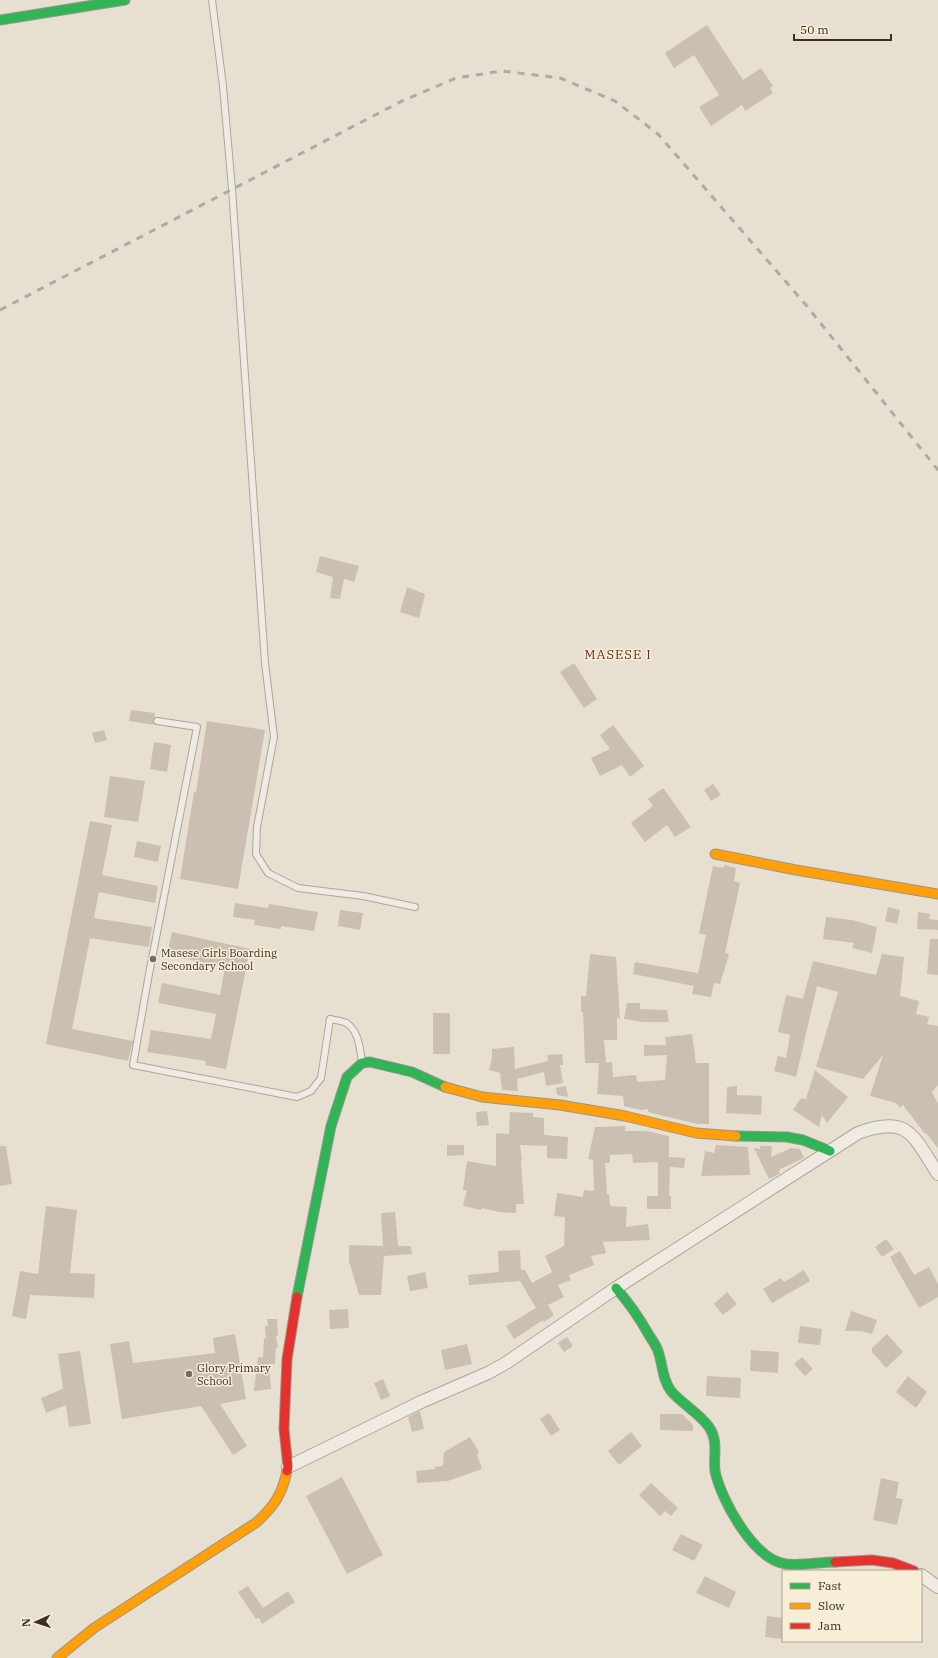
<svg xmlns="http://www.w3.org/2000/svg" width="938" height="1658" font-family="'IBM Plex Serif',serif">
  <rect width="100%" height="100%" fill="#e7e0d1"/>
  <path fill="#cbbfb2" d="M707 25 743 80 761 68 773 86 770 88 773 93 745 111 742 105 711 126 699 107 719 95 694 55 674 68 665 53Z
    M320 556 359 566 354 582 344 579 340 599 330 598 333 577 316 572Z
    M407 587 425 594 419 618 400 612Z
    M574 663 597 699 584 708 560 672Z
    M131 710 155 713 153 725 129 721Z
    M207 721 265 730 238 889 180 879 194 792H196Z
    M613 725 644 766 630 777 622 765 600 776 591 758 610 749 600 735Z
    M104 730 107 740 95 743 92 733Z
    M154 742 171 745 167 772 150 769Z
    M110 776 145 781 138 822 104 817Z
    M713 784 721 795 711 801 704 790Z
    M663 788 691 827 675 837 667 825 645 842 631 823 653 806 648 799Z
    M90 821 112 825 102 875 158 886 155 903 99 892 94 918 152 927 149 947 90 938 72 1029 133 1041 128 1061 46 1044Z
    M137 841 161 846 158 862 134 857Z
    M724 865 736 868 734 881 740 883 725 953 729 954 720 984 714 983 711 997 692 994 694 986 633 974 635 962 698 973 706 935 699 933 713 866 724 868Z
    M235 903 268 908 269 904 318 912 314 931 281 926V929L254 925 255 920 233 917Z
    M888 907 900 910 897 924 885 921Z
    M340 910 363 913 360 930 338 926Z
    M918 912 930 914 929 919 938 920V930L917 929Z
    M826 917 852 920 877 927 872 953 852 948 854 943 823 939Z
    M172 932 250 949 226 1069 205 1065 206 1061 147 1052 151 1030 211 1039 216 1014 158 1003 162 983 220 995 225 967 167 955Z
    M930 939H938V975L927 974Z
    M590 954 616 957 620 1019 617 1018V1040H604L606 1063 612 1062 613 1077 636 1075 637 1082 665 1080 667 1055 644 1056V1045H666L665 1037 692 1034 696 1063H709V1124H697L648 1112V1109L641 1110 624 1106 623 1096 597 1094 599 1063H585L583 1012H581V996H586Z
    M882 954 904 957 900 996 919 1001 916 1014 929 1017 927 1024 938 1026V1085L932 1092 938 1104V1148L926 1133 925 1134 903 1105 900 1108 896 1103 870 1096 883 1055 863 1079 816 1067 838 992 817 986 796 1077 774 1071 778 1056 786 1058 790 1035 778 1032 786 995 803 999 813 961 876 975Z
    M627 1003H640V1009L667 1010 669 1022H643L624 1019Z
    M433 1013H450V1054H433Z
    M514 1047 515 1069 548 1061 547 1055 562 1054 563 1065H560L563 1083 546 1086 544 1072 517 1079 518 1091 502 1090 500 1073 489 1070 492 1058V1049Z
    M815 1070 848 1097 827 1123 822 1115 819 1127 793 1110 801 1098 806 1099Z
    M566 1086 568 1097 557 1095 556 1088Z
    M737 1086V1095L762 1096 761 1115 726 1113 727 1087Z
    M487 1111 489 1125 477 1126 476 1112Z
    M510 1112 533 1113V1117L544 1118V1135L568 1137 567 1159 547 1158V1146L520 1145 522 1160H521L524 1204H516V1213L499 1212 482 1208 481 1210 463 1206 467 1190H463L467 1161 496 1166V1133L509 1134Z
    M625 1126V1131H646L669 1136V1157L685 1158 684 1168 670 1167 669 1196H671V1209H647V1196H658V1162L633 1163 632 1154 610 1155V1163H605L607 1194H609L610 1206 627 1207 626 1227 648 1224 650 1240 603 1242 606 1253 591 1256 594 1265 569 1275 571 1280 558 1285 564 1297 548 1305 554 1315 544 1322 543 1320 514 1339 506 1326 536 1308 520 1281 469 1285 468 1275 499 1272 498 1251 520 1250 521 1270H525L532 1283 552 1272 545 1256 564 1246 565 1217 554 1216 557 1193 583 1197 584 1190 594 1191 593 1160 588 1159 595 1127Z
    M447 1145H464V1155L447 1156Z
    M716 1145 748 1147 750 1175 701 1176 705 1151 714 1153Z
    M0 1146H6L12 1184 0 1186Z
    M760 1146H772L771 1157 791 1148 800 1149 804 1158 780 1169 779 1174 769 1179 754 1148 760 1149Z
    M46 1206 77 1210 70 1273 95 1274 94 1298 30 1295 26 1319 12 1316 20 1271 38 1274Z
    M395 1212 398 1246H411L412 1254 384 1256 381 1295H359L350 1264H349V1245L383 1246 381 1213Z
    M886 1239 894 1249 882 1257 875 1247Z
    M900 1251 914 1275 929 1267 938 1284V1297L919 1308 890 1257Z
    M804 1270 810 1281 772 1303 763 1289 781 1278 784 1282Z
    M425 1272 428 1288 410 1291 407 1276Z
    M727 1292 737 1304 723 1315 714 1304Z
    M348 1309 349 1328 330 1329 329 1310Z
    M851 1311 877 1320 872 1334 861 1331H845Z
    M267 1319H277L278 1336H276L278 1348H276L275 1364H269L271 1389 254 1391 258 1357 263 1358 264 1338H266L265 1326H268Z
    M800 1326 822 1329 820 1345 798 1343Z
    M235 1334 246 1399 220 1404 247 1446 233 1455 201 1406 122 1419 110 1344 129 1341 133 1363 215 1353 213 1338Z
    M887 1334 903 1352 886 1368 872 1352V1348Z
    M567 1337 573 1346 564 1352 558 1343Z
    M467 1344 472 1364 445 1370 441 1350Z
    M751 1350 779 1352 778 1373 750 1371Z
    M80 1351 91 1424 69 1427 66 1405 46 1413 41 1398 63 1389 58 1354Z
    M802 1357 813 1369 805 1376 794 1364Z
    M707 1376 741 1378 740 1398 706 1396Z
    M908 1376 927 1392 916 1408 896 1392Z
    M383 1379 390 1396 381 1400 374 1383Z
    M420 1411 424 1429 412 1432 408 1417Z
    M549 1413 560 1430 551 1436 540 1419Z
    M660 1414H682L693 1425V1431L660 1430Z
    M631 1432 642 1446 619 1465 608 1451Z
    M470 1437 479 1452 477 1454 482 1469 448 1481 417 1483 416 1471 435 1469 434 1467 443 1466 444 1452Z
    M342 1477 383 1555 347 1574 306 1496Z
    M881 1478 899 1482 896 1498 903 1499 897 1525 873 1520Z
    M651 1483 678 1508 671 1516 665 1511 660 1516 639 1495Z
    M681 1534 703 1545 694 1561 672 1550Z
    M705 1576 736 1592 729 1608 696 1593Z
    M248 1586 263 1608 288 1591 295 1602 262 1624 259 1618 256 1619 238 1592Z
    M767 1616 783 1618V1639L765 1637Z"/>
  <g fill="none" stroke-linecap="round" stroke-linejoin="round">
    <defs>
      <path id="lane" d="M212 0 223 86 232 189 265 663 274 737 257 827 256 854 268 873 298 888 363 896 415 907
        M157 721 197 727 149 974 133 1065 297 1097 311 1091 321 1078 330 1019C335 1020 344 1021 348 1024 359 1033 360 1049 362 1062"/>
      <path id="street" d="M288 1467 421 1402 488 1373 506 1363 616 1288 858 1133C909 1114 913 1136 938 1174
        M921 1575 938 1587"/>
      <path id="fast" d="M0 20 125 0
        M736 1136 787 1137 803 1140 830 1151
        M616 1288C630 1304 639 1317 649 1335 652 1340 656 1345 658 1351 663 1365 662 1379 671 1391 682 1404 699 1413 709 1427 719 1441 713 1457 715 1471 721 1500 754 1560 786 1564 801 1566 819 1562 835 1562
        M297 1297 331 1126 347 1077 362 1063 370 1062 412 1072 445 1087"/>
      <path id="slow" d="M715 854 796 870 938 894
        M445 1087 482 1097 560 1105 625 1116 696 1133 736 1136
        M57 1658 94 1628 257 1522C274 1506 282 1495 287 1471"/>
      <path id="jam" d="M287 1471 288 1467 284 1429 287 1359 297 1297
        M835 1562 872 1560 893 1563 914 1571"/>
    </defs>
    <use href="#lane" stroke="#ada599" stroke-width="8"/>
    <use href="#street" stroke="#ada599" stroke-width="14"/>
    <use href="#fast" stroke="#9c958a" stroke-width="11"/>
    <use href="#slow" stroke="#9c958a" stroke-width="11"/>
    <use href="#jam" stroke="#9c958a" stroke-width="11"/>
    <use href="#lane" stroke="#efebe3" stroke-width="6"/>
    <use href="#street" stroke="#efebe3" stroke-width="12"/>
    <use href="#fast" stroke="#30b455" stroke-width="9"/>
    <use href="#slow" stroke="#ff9f0a" stroke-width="9"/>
    <use href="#jam" stroke="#e5322d" stroke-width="9"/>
    <path stroke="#afaaa2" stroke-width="3" stroke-dasharray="7 7" stroke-linecap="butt" d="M0 310 402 101 456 78 502 71 560 78 615 101 658 134 806 305 938 470"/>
  </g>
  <g fill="#786c5e" stroke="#f7eed8" stroke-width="1.5">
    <circle cx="153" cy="959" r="4"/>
    <circle cx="189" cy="1374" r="4"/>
  </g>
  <g text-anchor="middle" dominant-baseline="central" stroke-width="3" stroke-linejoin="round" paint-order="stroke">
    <g font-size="11" fill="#3d2e20" stroke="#f7eed8" text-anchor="start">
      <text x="161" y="953">Masese Girls Boarding<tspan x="161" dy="13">Secondary School</tspan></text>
      <text x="197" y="1368">Glory Primary<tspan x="197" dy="13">School</tspan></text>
    </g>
    <g font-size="13" letter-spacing="1" fill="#6b2e1e" stroke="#f7eed8">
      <text x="618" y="654">MASESE I</text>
    </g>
  </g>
  <rect x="782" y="1570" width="140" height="72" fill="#f7eed8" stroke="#ada18e"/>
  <rect x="790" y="1583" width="20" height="6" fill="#30b455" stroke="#ada18e"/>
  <text x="818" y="1590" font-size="12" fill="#3d2e20">Fast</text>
  <rect x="790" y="1603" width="20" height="6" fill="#ff9f0a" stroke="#ada18e"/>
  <text x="818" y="1610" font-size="12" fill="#3d2e20">Slow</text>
  <rect x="790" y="1623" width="20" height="6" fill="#e5322d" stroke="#ada18e"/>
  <text x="818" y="1630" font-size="12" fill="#3d2e20">Jam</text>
  <g transform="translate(36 1622) rotate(267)" stroke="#f7eed8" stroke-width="3" paint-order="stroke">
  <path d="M0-3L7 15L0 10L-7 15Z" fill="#3d2e20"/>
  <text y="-6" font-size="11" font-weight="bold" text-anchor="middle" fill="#3d2e20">N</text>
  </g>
  <path d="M794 34v6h97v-6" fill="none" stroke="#3d2e20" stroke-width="2"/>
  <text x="800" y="34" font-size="12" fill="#3d2e20" stroke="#f7eed8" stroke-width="3" paint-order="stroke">50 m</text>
</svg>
